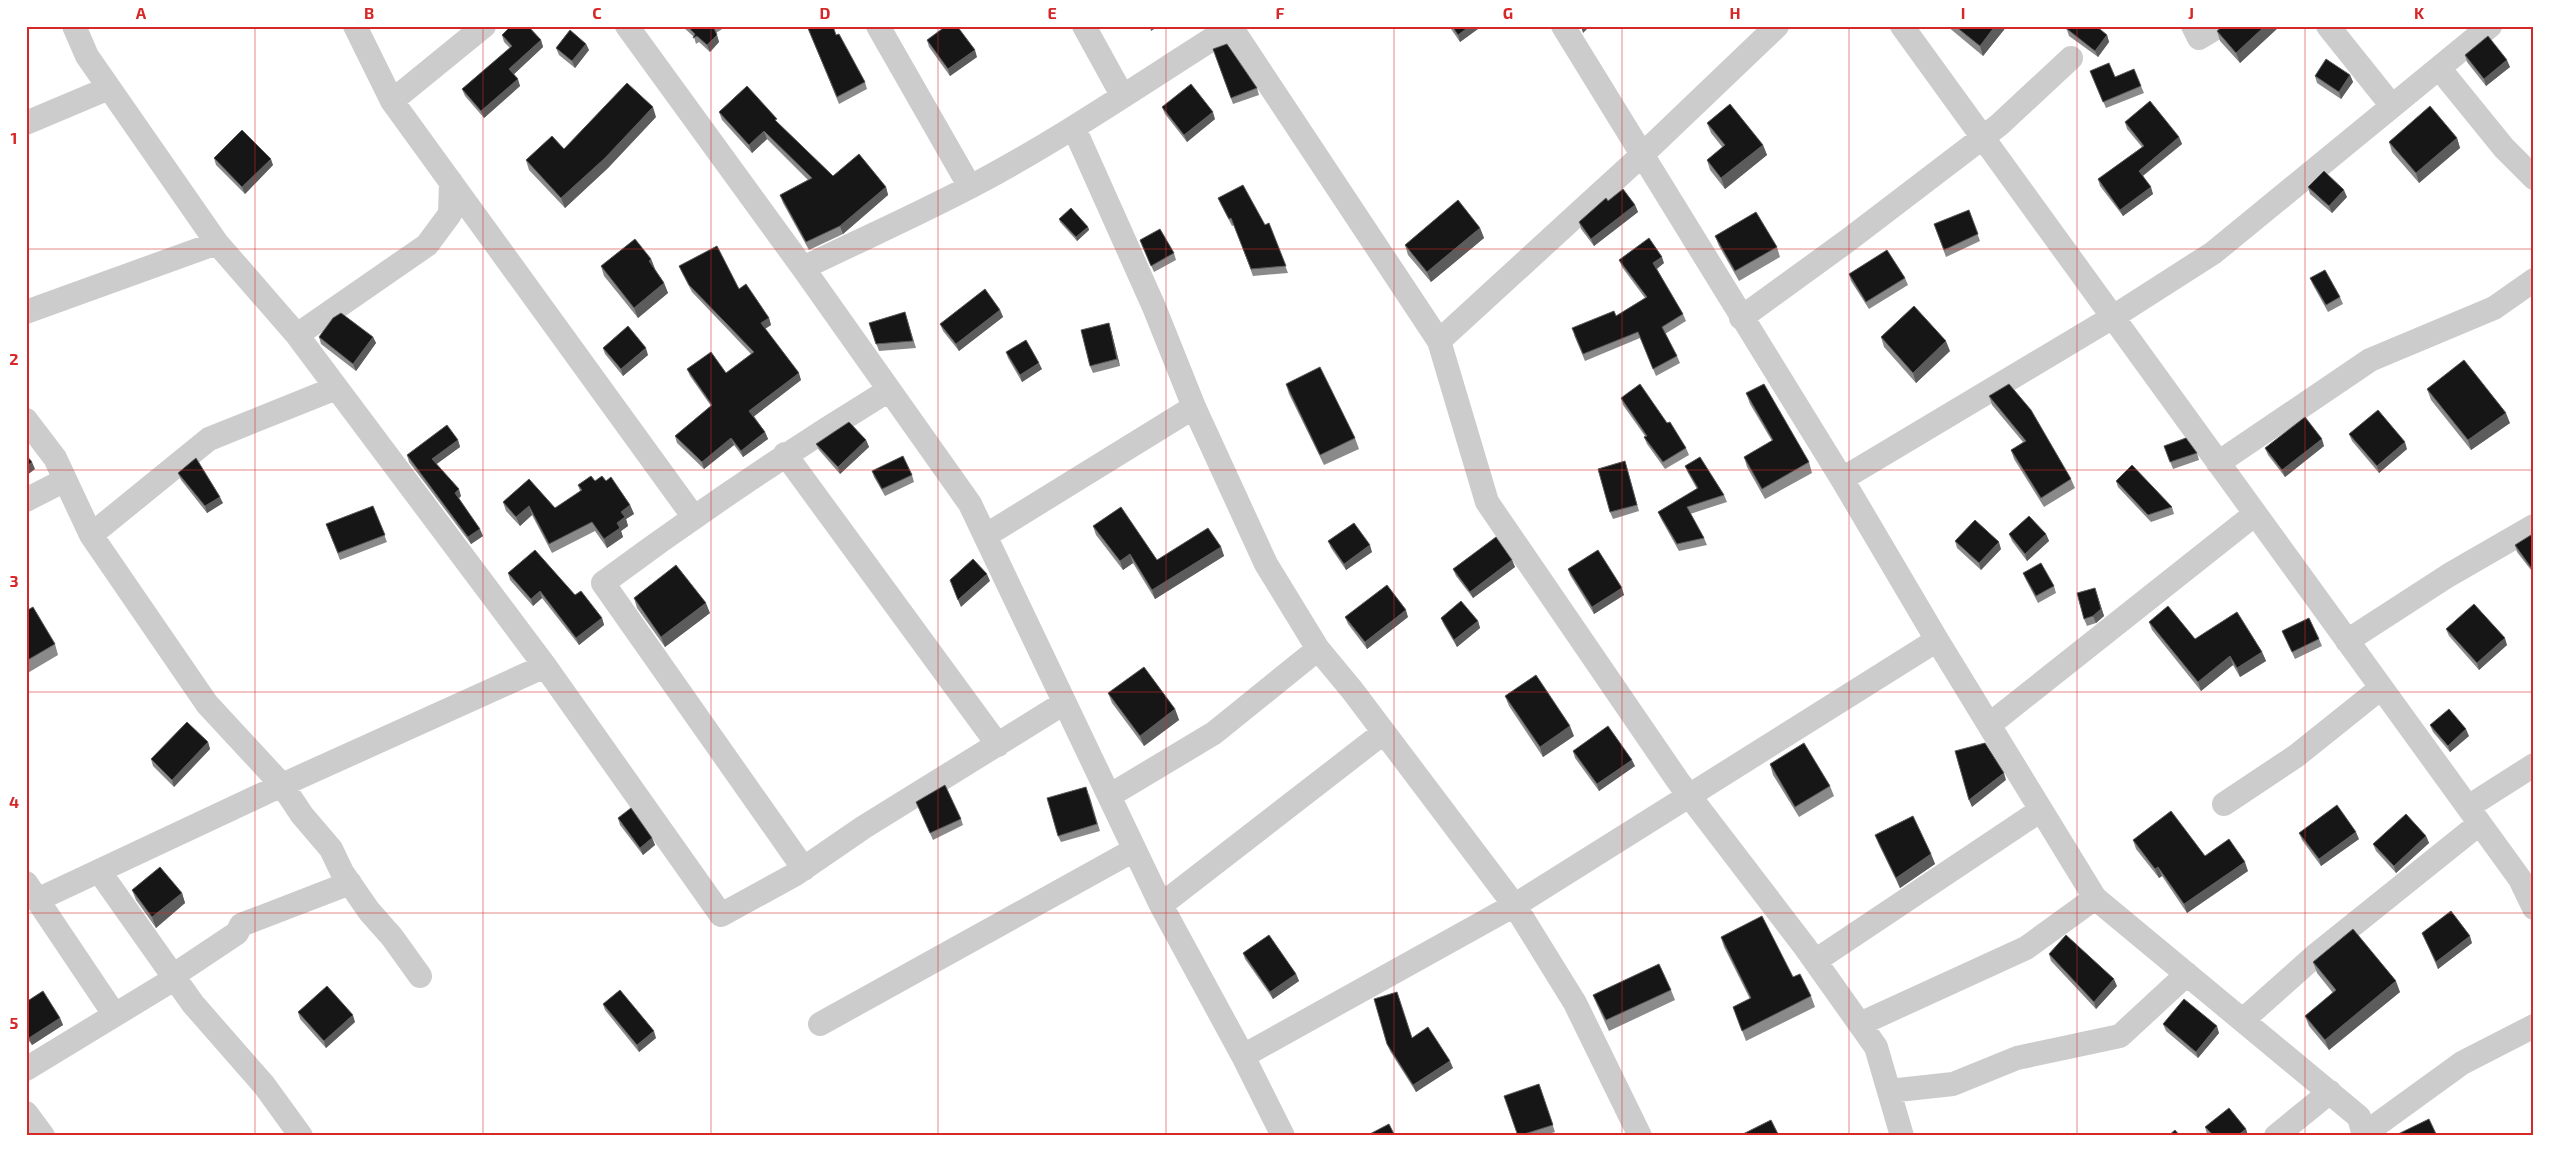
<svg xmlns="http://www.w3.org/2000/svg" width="2560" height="1162" font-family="'Exo 2',sans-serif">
  <rect width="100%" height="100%" fill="#fff"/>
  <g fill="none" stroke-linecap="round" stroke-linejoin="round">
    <path stroke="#ccc" stroke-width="24" d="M74 26 87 56 217 243 297 335 545 666 721 915 794 875 864 827 1064 703
      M355 26 392 101 693 516
      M627 26 803 268 970 504 1161 905 1243 1056 1283 1136
      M878 26 970 187
      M1084 26 1122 95
      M1563 26 1842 479 1937 640 2095 898 2359 1117 2364 1136
      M1902 26 2520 879 2534 908
      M2193 26 2199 38 2219 26
      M2328 26 2392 106
      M2439 68 2504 148 2534 178
      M392 101 484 26
      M26 123 109 88
      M1074 128 1154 307 1194 407 1266 564 1318 649 1352 690 1515 906 1575 1003 1640 1136
      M803 268C858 241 915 216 970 187 1060 140 1145 81 1231 27L1439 341 1487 502 1678 781 1805 947 1876 1047 1902 1136
      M26 312 217 243
      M1741 318 1847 241 1999 125 2071 58
      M297 335 427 245 450 214 451 182
      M1439 341 1642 155 1777 26
      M26 420 55 458 91 535 207 704 282 785 302 815 331 849 342 872 369 911 392 937 420 976
      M785 454 998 745
      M2218 463 2370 360 2494 308 2534 280
      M1842 479 2113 317 2213 253 2490 26
      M26 500 65 480
      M91 535 209 439 336 388
      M985 536 1194 407
      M2347 641 2449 575 2534 526
      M1989 725 2255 514
      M1109 796 1214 733 1318 649
      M2224 804 2296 756 2381 688
      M2468 807 2534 765
      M804 869 603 583C696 514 791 450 889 390
      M99 871 193 1004 264 1085 301 1136
      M26 883 114 1014
      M39 899 282 785 545 666
      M1161 905 1383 733
      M1815 961 2041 810
      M2243 1020 2317 954 2479 824
      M820 1024 1134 850
      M1860 1024 2026 948 2095 898
      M1243 1056 1520 902 1937 640
      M26 1069 174 979 183 969 237 933 241 925 350 883
      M1889 1091 1953 1084 2017 1058 2120 1036 2187 974
      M26 1113 43 1136
      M2364 1134 2462 1063 2534 1026
      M2276 1136 2330 1092"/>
  </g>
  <path fill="#8a8a8a" d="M682 26H727L716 33 719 42 710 52 699 42 696 44 694 37Z
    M807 26 836 35 865 82 867 89 839 104Z
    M1449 26H1482L1460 42Z
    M1947 26H2007L1983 56Z
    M2062 26H2096L2107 35 2109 42 2098 57 2069 36 2067 30Z
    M2223 26H2280L2240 63 2220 41 2217 31Z
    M502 35 541 40 543 47 514 74 520 86 484 118 465 96 462 89 510 48 504 42Z
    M927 40 977 57 950 76 929 47Z
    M586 44 589 50 575 68 559 55 556 48Z
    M1213 49 1257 88 1259 95 1233 104Z
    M2465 55 2510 67 2486 86 2467 62Z
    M2090 71 2115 77 2141 86 2144 93 2106 108Z
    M2350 75 2353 82 2341 99 2317 83 2315 76Z
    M1162 107 1215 119 1187 142 1165 114Z
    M719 112 779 124 833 176 886 187 888 195 843 234 809 250 783 203 780 195 808 180 767 139 752 153 722 120Z
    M656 117 608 168 565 208 529 170 526 160 564 149Z
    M2125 122 2179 137 2182 144 2143 176 2153 194 2123 216 2100 186 2098 179 2142 147 2127 129Z
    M1707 123 1763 145 1767 155 1725 189 1710 170 1707 160 1723 148 1711 133Z
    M2457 138 2460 148 2419 183 2392 152 2389 142Z
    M214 158 273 165 245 194 216 165Z
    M2308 187 2347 197 2332 213 2310 194Z
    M1218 198 1265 225 1269 223 1288 273 1253 276 1234 225 1232 226 1221 205Z
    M1608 201 1635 205 1638 212 1594 246 1581 229 1579 222Z
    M1969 210 1980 241 1946 257 1934 224Z
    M1059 219 1088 227 1089 230 1077 241 1060 222Z
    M1480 228 1484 238 1431 282 1408 255 1405 245Z
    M1715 236 1777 247 1780 257 1739 281 1719 246Z
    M1140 240 1174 253 1176 260 1154 272Z
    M651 259 655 269 664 283 668 293 638 318 604 276 601 266Z
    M1619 260 1664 263 1657 269 1683 314 1686 321 1665 334 1677 356 1680 363 1656 376 1640 338 1585 361 1574 335 1616 316 1645 298 1622 267Z
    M679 266 739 289 769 318 771 325 765 329 801 380 754 416 765 432 768 439 743 457 734 445 704 469 677 443 675 436 711 406 690 376 687 369 726 373 751 354 692 292 682 273Z
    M1849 274 1905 278 1908 285 1869 309 1851 281Z
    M2310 278 2340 297 2343 304 2328 312 2313 285Z
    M1000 310 1003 317 959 351 943 331 940 324Z
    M905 312 916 348 879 351 869 323Z
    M1111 330 1120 366 1093 373 1090 366Z
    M319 337H373L376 343 356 371 321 344Z
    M1881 337 1950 351 1916 383 1884 347Z
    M603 348 648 355 623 376 605 354Z
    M1006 352 1042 369 1022 382 1008 358Z
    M1286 384 1355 438 1359 449 1324 465 1289 394Z
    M2427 389 2510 423 2471 450 2431 400Z
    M1746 393 1809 462 1812 473 1765 499 1747 467 1744 457 1772 441 1750 404Z
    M1989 396 2071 479 2075 488 2044 507 2014 459 2011 450 2023 442 1992 405Z
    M1621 398 1667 423 1686 448 1689 455 1665 469 1647 444 1644 437 1645 436 1623 405Z
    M2349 434 2407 449 2379 473 2352 441Z
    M458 440 460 447 436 464 461 496 459 498 483 536 471 544 409 462 407 455Z
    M866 440 869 447 840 474 819 450 816 444Z
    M2164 446 2197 453 2199 460 2173 469Z
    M2324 446 2285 477 2268 455 2265 448Z
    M1685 466 1724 495 1727 502 1690 514 1704 538 1707 545 1679 551 1661 519 1658 512 1697 489 1688 473Z
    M1627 468 1639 511 1613 519 1610 512Z
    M872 471 912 475 914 482 885 496 874 477Z
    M178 473 223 503 207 513 181 480Z
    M595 481H606L630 505 634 514 626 519 628 526 621 531 623 537 607 548 595 531 552 553 532 515 520 526 506 511 503 502 555 508 580 491 578 485Z
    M2116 481 2172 507 2174 514 2151 522 2118 487Z
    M373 506 387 542 340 560 326 524Z
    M1093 526 1157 560 1221 547 1224 556 1155 599 1133 563 1123 570 1096 535Z
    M2009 534H2046L2049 541 2027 561 2012 541Z
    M2534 539V574L2517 552 2515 545Z
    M1328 541 1372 552 1346 570 1331 548Z
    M1955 541 2001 549 1981 570 1957 548Z
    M1512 560 1515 567 1473 598 1456 576 1453 569Z
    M1568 569 1624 595 1594 614 1570 575Z
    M508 573 575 595 602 618 604 625 579 645 542 598 533 606 510 580Z
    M2023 573 2054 586 2056 593 2038 603 2026 580Z
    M2097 594 2104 616 2096 623 2087 626 2084 619Z
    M634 598 710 613 665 647 637 608Z
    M26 611 55 644 58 655 26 674Z
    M1345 617H1408L1367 649 1348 624Z
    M1441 618 1478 621 1480 628 1457 647 1444 625Z
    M2149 622 2195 639 2262 652 2266 661 2240 677 2233 665 2201 691 2152 630Z
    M2446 629 2507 645 2479 670 2449 636Z
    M2282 631 2319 639 2322 646 2295 659Z
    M1108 693 1175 709 1179 720 1144 746 1112 703Z
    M1505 696 1574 736 1543 757 1509 706Z
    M2430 725 2469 736 2450 752 2433 732Z
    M208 742 210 749 174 787 153 766 151 759Z
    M1573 751 1635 766 1599 791 1575 758Z
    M1770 764 1830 786 1834 796 1799 817 1773 775Z
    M1089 794 1100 831 1061 842 1058 836Z
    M916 802 961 819 963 825 933 840Z
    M618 818 652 838 655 845 643 855 620 825Z
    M2299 833 2359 839 2321 866 2302 840Z
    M1875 835 1931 854 1935 864 1900 888 1879 845Z
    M2426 836 2429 843 2396 873 2376 851 2373 844Z
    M2133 840 2205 856 2248 871 2187 913 2162 876 2159 878 2136 849Z
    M132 890 182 893 185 903 156 928 136 900Z
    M2422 933 2472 943 2438 969Z
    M1721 937 1793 977 1811 996 1815 1007 1746 1041 1733 1007 1750 999 1724 947Z
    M1243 953 1296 974 1299 981 1273 999 1245 959Z
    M2049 954 2117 986 2096 1009 2051 961Z
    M2313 962 2400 992 2329 1050 2309 1026 2305 1016 2333 993 2317 973Z
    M1671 990 1675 1000 1609 1031 1597 1005 1593 995Z
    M26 1002 60 1018 63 1025 32 1045 26 1037Z
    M603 1004 656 1038 639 1052 605 1010Z
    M298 1012 355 1022 326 1048 300 1019Z
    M2163 1024 2219 1033 2198 1058 2166 1031Z
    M1412 1038 1453 1068 1416 1092 1390 1051 1387 1044Z
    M1539 1084 1555 1132 1543 1136H1518Z
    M2205 1127 2246 1129 2248 1136H2210L2207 1134Z"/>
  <path fill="#5c5c5c" d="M1150 26H1159L1151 31Z
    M1470 26H1482L1460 42 1458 35Z
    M1581 26H1590L1583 33Z
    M1995 26H2007L1983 56 1980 46Z
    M2265 26H2280L2240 63 2236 53Z
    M717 35 719 42 710 52 707 45Z
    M2107 35 2109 42 2098 57 2095 51Z
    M541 40 543 47 512 76 509 69Z
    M586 44 589 50 575 68 572 61Z
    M975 50 977 57 950 76 948 69Z
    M2507 60 2510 67 2486 86 2484 79Z
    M2350 75 2353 82 2341 99 2339 92Z
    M518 79 520 86 484 118 481 111Z
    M653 107 656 117 608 168 565 208 561 198Z
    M1213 112 1215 119 1187 142 1184 135Z
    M764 131 767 139 752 153 749 145Z
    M2179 137 2182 144 2141 177 2139 171Z
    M2457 138 2460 148 2419 183 2416 173Z
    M1763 145 1767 155 1725 189 1721 178Z
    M271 159 273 165 245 194 242 187Z
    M886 187 888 195 843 234 840 226Z
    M2151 187 2153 194 2123 216 2120 210Z
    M2344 190 2347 197 2332 213 2329 206Z
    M1635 205 1638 212 1594 246 1591 239Z
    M1088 227 1089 230 1077 241 1076 237Z
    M1480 228 1484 238 1431 282 1427 272Z
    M1662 257 1664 263 1655 270 1653 263Z
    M651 259 655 269 652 271 649 261Z
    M664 283 668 293 638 318 634 308Z
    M1000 310 1003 317 959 351 956 344Z
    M769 318 771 325 763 330 761 323Z
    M1109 323 1111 330 1120 366 1117 359Z
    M373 337 376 343 356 371 353 364Z
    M1946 341 1950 351 1916 383 1913 373Z
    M646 348 648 355 623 376 621 369Z
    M1039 363 1042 369 1022 382 1020 375Z
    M799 373 801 380 752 418 749 411Z
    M2506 413 2510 423 2471 450 2468 440Z
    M765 432 768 439 743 457 741 451Z
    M731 438 734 445 704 469 702 462Z
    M2322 439 2324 446 2285 477 2282 470Z
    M458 440 460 447 434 466 432 459Z
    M866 440 869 447 840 474 838 467Z
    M2405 442 2407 449 2379 473 2377 466Z
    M32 462 35 469 26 476V467Z
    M459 489 461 496 458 499 455 493Z
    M220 497 223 503 207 513 205 506Z
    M630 505 634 514 626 519 628 526 621 531 623 537 607 548 604 539 617 523 621 512Z
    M529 506 532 515 520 526 516 517Z
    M480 529 483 536 471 544 468 537Z
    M2046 534 2049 541 2027 561 2025 554Z
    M1999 542 2001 549 1981 570 1979 563Z
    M1370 545 1372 552 1346 570 1344 564Z
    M1221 547 1224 556 1155 599 1152 590Z
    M1130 554 1133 563 1123 570 1120 561Z
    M1512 560 1515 567 1473 598 1470 592Z
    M987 574 990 581 961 607 958 600Z
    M1622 588 1624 595 1594 614 1592 607Z
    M2095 588 2104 616 2096 623 2093 616Z
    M540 591 542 598 533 606 531 599Z
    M706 603 710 613 665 647 661 637Z
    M1406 610 1408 617 1367 649 1365 642Z
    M602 618 604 625 579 645 576 638Z
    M1478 621 1480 628 1457 647 1454 640Z
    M2505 638 2507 645 2479 670 2477 663Z
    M2262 652 2266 661 2240 677 2237 668Z
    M2230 656 2233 665 2201 691 2198 682Z
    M1175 709 1179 720 1144 746 1140 736Z
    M1570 726 1574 736 1543 757 1540 747Z
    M2466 729 2469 736 2450 752 2448 746Z
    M208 742 210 749 174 787 172 780Z
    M1632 760 1635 766 1599 791 1597 784Z
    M2004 773 2006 780 1972 807 1969 800Z
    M2356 832 2359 839 2321 866 2319 859Z
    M2426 836 2429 843 2396 873 2394 866Z
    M652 838 655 845 643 855 640 848Z
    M1931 854 1935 864 1900 888 1896 878Z
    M2245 862 2248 871 2187 913 2184 904Z
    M2158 867 2162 876 2159 878 2155 869Z
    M182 893 185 903 156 928 152 917Z
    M2470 936 2472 943 2438 969 2436 962Z
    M1296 974 1299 981 1273 999 1270 992Z
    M2114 979 2117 986 2096 1009 2094 1002Z
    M2396 981 2400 992 2329 1050 2325 1040Z
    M353 1015 355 1022 326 1048 324 1041Z
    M60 1018 63 1025 32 1045 29 1038Z
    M2217 1026 2219 1033 2198 1058 2196 1052Z
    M654 1031 656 1038 639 1052 637 1045Z
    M1450 1061 1453 1068 1416 1092 1413 1085Z
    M2246 1129 2248 1136H2237Z"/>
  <path fill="#161616" stroke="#5c5c5c" d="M511 26H528L541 40 509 69 518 79 481 111 462 89 512 46 502 35Z
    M687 26H713L717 35 707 45 697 36 693 38 695 34Z
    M807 26H833L836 35 839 34 865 82 837 97Z
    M946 26H957L975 50 948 69 927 40Z
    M1452 26H1470L1458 35Z
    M1955 26H1995L1980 46Z
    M2069 26H2096L2107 35 2095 51 2067 29Z
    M2223 26H2265L2236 53 2217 31Z
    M570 30 586 44 572 61 556 48Z
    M2488 36 2507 60 2484 79 2465 55Z
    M1227 44 1257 88 1231 98 1213 49Z
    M2326 59 2350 75 2339 92 2315 76Z
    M2109 63 2115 77 2134 69 2141 86 2103 102 2090 71Z
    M627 83 653 107 605 158 561 198 526 160 552 136 564 149Z
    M1191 84 1213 112 1184 135 1162 107Z
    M747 86 777 119 775 120 833 176 859 154 886 187 840 226 806 242 780 195 812 178 764 131 749 145 719 112Z
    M2150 101 2179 137 2139 171 2151 187 2120 210 2098 179 2144 146 2125 122Z
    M1730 104 1763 145 1721 178 1707 160 1725 145 1707 123Z
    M2430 106 2457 138 2416 173 2389 142Z
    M242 130 271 159 242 187 214 158Z
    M2324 171 2344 190 2329 206 2308 187Z
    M1243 185 1265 225 1269 223 1286 266 1251 269 1231 218 1229 219 1218 198Z
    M1623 189 1635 205 1591 239 1579 222 1606 198 1608 201Z
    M1458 200 1480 228 1427 272 1405 245Z
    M1071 208 1088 227 1076 237 1059 219Z
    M1969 210 1978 234 1944 250 1934 224Z
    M1756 212 1777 247 1735 271 1715 236Z
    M1160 229 1174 253 1151 266 1140 240Z
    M1649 238 1662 257 1653 263 1683 314 1662 327 1677 356 1653 369 1638 332 1583 354 1572 328 1614 311 1616 316 1647 297 1619 260Z
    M635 239 651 259 649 261 664 283 634 308 601 266Z
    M717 246 739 289 746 284 769 318 761 323 799 373 749 411 765 432 741 451 731 438 702 462 675 436 712 405 687 369 711 352 726 373 754 352 689 285 679 266Z
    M1887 250 1905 278 1866 302 1849 274Z
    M2325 270 2340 297 2326 305 2310 278Z
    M985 289 1000 310 956 344 940 324Z
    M1914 306 1946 341 1913 373 1881 337Z
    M905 312 913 341 876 344 869 323Z
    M341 313 373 337 353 364 319 337 333 318Z
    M1109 323 1117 359 1090 366 1081 330Z
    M628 326 646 348 621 369 603 348Z
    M1026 340 1039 363 1020 375 1006 352Z
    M2464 360 2506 413 2468 440 2427 389Z
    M1320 367 1355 438 1320 455 1286 384Z
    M1640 384 1667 423 1670 422 1686 448 1663 462 1644 437 1647 436 1621 398Z
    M1764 384 1809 462 1762 489 1744 457 1773 440 1746 393Z
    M2009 384 2031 410 2071 479 2041 498 2011 450 2026 441 1989 396Z
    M2378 410 2405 442 2377 466 2349 434Z
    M2305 417 2322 439 2282 470 2265 448Z
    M849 422 866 440 838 467 816 444Z
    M447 425 458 440 432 459 459 489 455 493 480 529 468 537 407 455Z
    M2186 438 2197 453 2170 462 2164 446Z
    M26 455 32 462 26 467Z
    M903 456 912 475 882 489 872 471Z
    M1700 457 1724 495 1687 507 1704 538 1677 544 1658 512 1698 488 1685 466Z
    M196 458 220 497 205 506 178 473Z
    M1625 461 1637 505 1610 512 1598 469Z
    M2132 465 2172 507 2148 515 2116 481Z
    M591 476 595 481 602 476 606 481 611 477 630 505 621 512 625 517 617 523 620 528 604 539 592 522 549 544 529 506 516 517 503 502 529 479 555 508 582 490 578 485Z
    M373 506 385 535 338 553 326 524Z
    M1121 507 1157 560 1208 528 1221 547 1152 590 1130 554 1120 561 1093 526Z
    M2029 516 2046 534 2025 554 2009 534Z
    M1975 520 1999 542 1979 563 1955 541Z
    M1354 523 1370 545 1344 564 1328 541Z
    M2531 535 2534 539V568L2532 569 2515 545Z
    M1496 537 1512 560 1470 592 1453 569Z
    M535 550 575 595 581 591 602 618 576 638 540 591 531 599 508 573Z
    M1598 550 1622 588 1592 607 1568 569Z
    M973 559 987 574 958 600 950 580Z
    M2041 563 2054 586 2036 596 2023 573Z
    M676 565 706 603 661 637 634 598Z
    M1387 585 1406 610 1365 642 1345 617Z
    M2095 588 2101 609 2093 616 2084 619 2077 593Z
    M1461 601 1478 621 1454 640 1441 618Z
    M2474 604 2505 638 2477 663 2446 629Z
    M2168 606 2195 639 2237 612 2262 652 2237 668 2230 656 2198 682 2149 622Z
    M33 607 55 644 26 661V611Z
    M2309 618 2319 639 2292 652 2282 631Z
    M1144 667 1175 709 1140 736 1108 693Z
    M1536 675 1570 726 1540 747 1505 696Z
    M2449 709 2466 729 2448 746 2430 725Z
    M187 722 208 742 172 780 151 759Z
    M1608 726 1632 760 1597 784 1573 751Z
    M1804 743 1830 786 1795 807 1770 764Z
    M1985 743 2004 773 1969 800 1955 751Z
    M945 785 961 819 930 833 916 802Z
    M1086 787 1097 824 1058 836 1047 798Z
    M2337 805 2356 832 2319 859 2299 833Z
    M631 808 652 838 640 848 618 818Z
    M2171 811 2205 856 2229 839 2245 862 2184 904 2158 867 2155 869 2133 840Z
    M2406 814 2426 836 2394 866 2373 844Z
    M1913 816 1931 854 1896 878 1875 835Z
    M160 867 182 893 152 917 132 890Z
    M2451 911 2470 936 2436 962 2422 933Z
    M1762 916 1793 977 1800 974 1811 996 1742 1031 1733 1007 1751 998 1721 937Z
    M2353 929 2396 981 2325 1040 2305 1016 2336 990 2313 962Z
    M1269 935 1296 974 1270 992 1243 953Z
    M2066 935 2114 979 2094 1002 2049 954Z
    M1659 964 1671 990 1606 1020 1593 995Z
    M327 986 353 1015 324 1041 298 1012Z
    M620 990 654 1031 637 1045 603 1004Z
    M43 991 60 1018 29 1038 26 1034V1002Z
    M1397 992 1412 1038 1428 1027 1450 1061 1413 1085 1387 1044 1374 999Z
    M2184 999 2217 1026 2196 1052 2163 1024Z
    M1539 1084 1553 1125 1518 1136 1504 1096Z
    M2229 1108 2246 1129 2237 1136H2214L2205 1127Z
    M2429 1119 2437 1136H2394Z
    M1771 1120 1779 1136H1744L1743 1134Z
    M1389 1124 1395 1136H1366Z
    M2175 1130 2180 1136H2168Z"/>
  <path fill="none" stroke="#d62828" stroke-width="1" stroke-opacity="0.55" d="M255 26V1136M483 26V1136M711 26V1136M938 26V1136M1166 26V1136M1394 26V1136M1622 26V1136M1849 26V1136M2077 26V1136M2305 26V1136M26 249H2534M26 470H2534M26 692H2534M26 913H2534"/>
  <rect width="2560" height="1162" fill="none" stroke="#ffffff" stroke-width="55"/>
  <rect x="28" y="28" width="2504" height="1106" fill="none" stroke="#d62828" stroke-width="2"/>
  <g font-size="16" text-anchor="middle" font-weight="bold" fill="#d62828">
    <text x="141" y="19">A</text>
    <text x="369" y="19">B</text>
    <text x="597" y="19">C</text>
    <text x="825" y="19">D</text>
    <text x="1052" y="19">E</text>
    <text x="1280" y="19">F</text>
    <text x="1508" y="19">G</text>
    <text x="1735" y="19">H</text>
    <text x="1963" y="19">I</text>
    <text x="2191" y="19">J</text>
    <text x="2419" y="19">K</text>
    <text x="14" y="144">1</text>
    <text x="14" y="365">2</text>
    <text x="14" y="587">3</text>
    <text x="14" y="808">4</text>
    <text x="14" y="1029">5</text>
  </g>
</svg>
